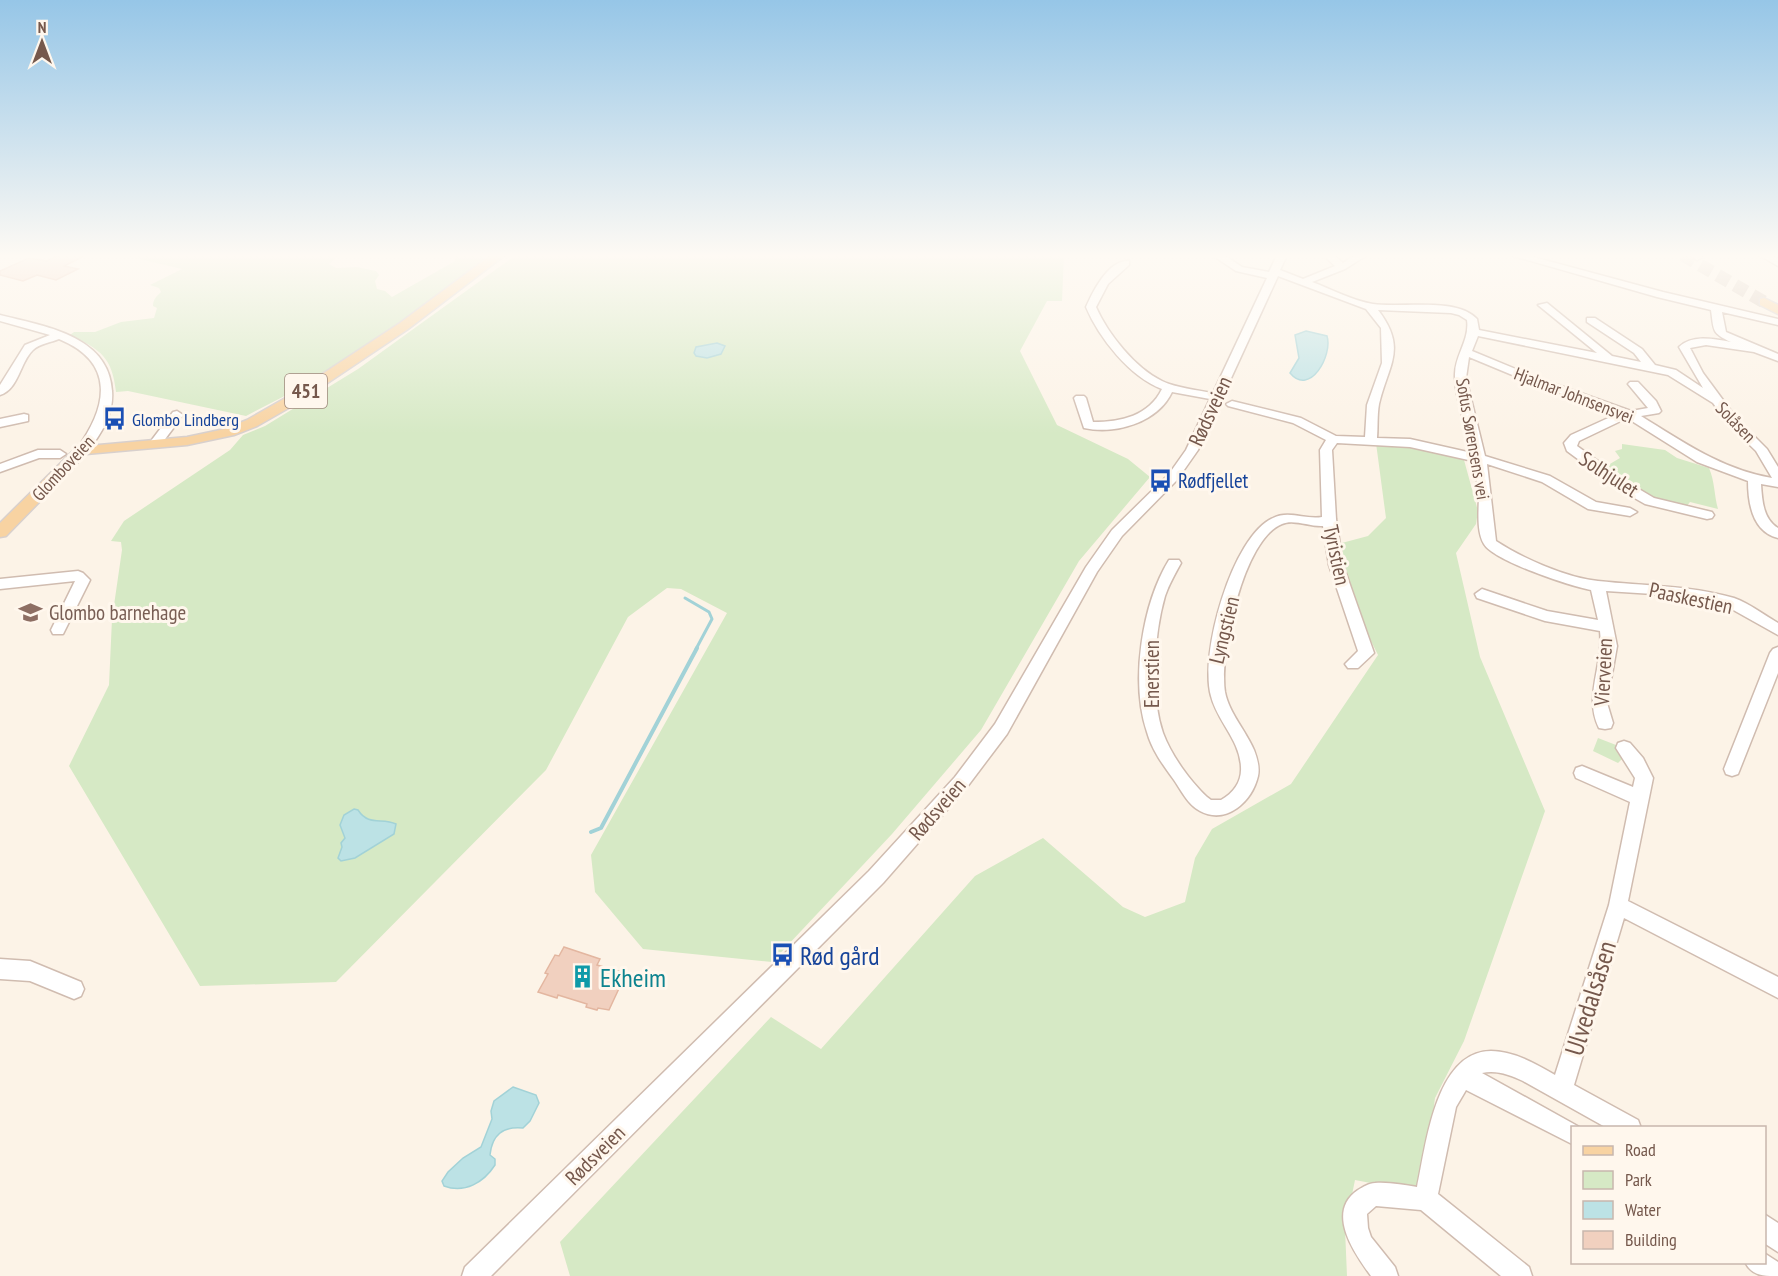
<svg xmlns="http://www.w3.org/2000/svg" width="1778" height="1276" font-family="'PT Sans Narrow',sans-serif">
  <rect width="100%" height="100%" fill="#fcf3e7"/>
  <path fill="#d6e9c5" d="M122 255H340L329 264 336 268 357 267 376 271 379 275 375 281 377 289 385 291 392 297 455 261 456 255H490L410 315 302 387 246 416 128 391 116 392C112 357 101 350 70 335L74 332H95L121 322 154 318 157 308 153 306C153 299 157 296 161 292L159 288 150 285 182 269Z
    M516 255H1064L1062 301H1047L1020 351 1057 425 1128 459 1150 477 1079 561 981 730 892 834 772 962 643 949 595 892 591 855 727 613 681 589 667 588 628 617 546 770 336 982 200 986 69 766 109 685 112 619 122 550 121 542 111 541 124 521 230 450 243 435 265 426 358 369Z
    M1376 443 1405 445 1464 460 1478 511 1476 524 1456 553 1480 657 1545 811 1464 1041 1435 1098 1423 1193 1355 1180 1345 1229 1347 1276H570L560 1242 771 1017 821 1049 975 876 1043 838 1123 907 1145 917 1185 902 1195 858 1212 829 1291 784 1378 655 1347 593 1338 544 1368 536 1386 518Z
    M1622 444 1665 450 1677 458 1709 468C1715 482 1714 495 1718 509L1690 502 1686 507 1660 502 1603 468 1620 458 1615 451 1622 449Z
    M1598 738 1616 745 1625 756 1618 763 1593 751Z"/>
  <path fill="#bce2e5" stroke="#a2d2d7" stroke-width="1.5" d="M1306 331 1327 336C1333 355 1310 397 1290 373L1299 358 1295 335Z
    M717 343 725 346 721 354 707 358 696 356 694 353 696 347Z
    M354 809 358 810C369 827 382 817 396 824L394 834 355 858 341 861 338 858 342 847 341 843 345 838 340 825 344 815Z
    M513 1087 536 1095 539 1103 530 1121 523 1128C503 1126 492 1135 490 1155L495 1159V1165C484 1182 465 1194 444 1186L442 1181 448 1172 463 1158 481 1147 492 1119 491 1111 494 1101Z"/>
  <g fill="none" stroke-linecap="round" stroke-linejoin="round">
    <path stroke="#a2d2d7" stroke-width="3" d="M685 598 709 612 712 619 696 649"/>
    <path stroke="#a2d2d7" stroke-width="4" d="M591 832 601 828 697 648"/>
  </g>
  <path fill="#f1d0bf" stroke="#e3b6a0" stroke-width="1.5" d="M58 255H86L64 266 78 269 56 280 37 275 23 281 0 275V271L29 258 47 261Z
    M564 947 600 959 597 965 621 972 616 980 622 982 609 1010 598 1008 597 1010 586 1007 587 1004 558 995 557 998 538 992 548 974 545 973 555 955 559 956Z"/>
  <g fill="none" stroke-linecap="round" stroke-linejoin="round">
    <path stroke="#daccc0" stroke-width="13" stroke-dasharray="13 7" stroke-linecap="butt" d="M1683 255 1764 302"/>
    <defs>
      <path id="minor" d="M1212 255H1224L1242 267 1269 272 1277 255H1287L1280 270 1303 279 1335 266 1323 255H1334L1343 263 1355 255H1367L1345 269 1312 282C1331 289 1353 301 1373 304 1402 308 1457 297 1477 319L1479 330 1597 353 1538 305 1547 303 1612 356 1641 362 1634 353 1587 322V318H1595L1642 349 1655 365 1676 370 1703 388 1679 347C1692 334 1715 339 1731 342 1711 333 1714 330 1711 310L1657 297 1510 255H1526L1663 292 1778 319V325L1722 312 1726 332 1778 354V361L1754 352 1706 345 1690 348 1703 373 1737 419 1767 449 1778 467V487L1761 484C1762 500 1763 519 1778 528V538C1753 532 1748 504 1748 481L1697 462 1627 418 1579 441 1577 446 1627 482 1654 498 1712 512 1714 515 1712 518 1707 519 1645 504 1617 488 1567 451 1564 443 1571 435 1617 414 1522 379 1469 357 1466 378 1485 456 1550 476 1596 502 1630 508 1637 512 1630 516 1588 509 1542 482 1487 464 1496 541C1522 558 1566 578 1598 581 1644 586 1689 585 1734 598 1749 603 1764 615 1778 623V635L1728 607 1669 595 1606 591 1617 646 1607 703 1613 723 1611 728 1605 729 1599 728C1583 696 1604 665 1600 631L1545 621 1477 598 1475 594 1482 589 1547 611 1598 620 1591 590C1570 586 1494 561 1484 544 1476 531 1479 509 1479 493 1478 483 1475 472 1473 461L1410 447 1337 443 1332 450 1336 519 1343 565 1374 653 1358 668H1348L1345 664 1358 651 1329 565 1323 526C1310 527 1294 519 1282 524 1243 539 1219 655 1225 692 1229 713 1246 731 1254 750 1257 758 1260 767 1258 776 1252 802 1226 825 1200 811 1188 805 1181 790 1174 780 1163 765 1152 750 1147 732 1130 682 1142 604 1169 560H1179L1181 563C1175 574 1169 584 1165 596 1154 634 1150 695 1163 733 1171 755 1190 781 1207 797L1211 800H1221C1234 793 1242 781 1241 767 1240 740 1217 721 1211 696 1199 655 1232 536 1273 518 1289 510 1306 520 1322 517L1320 450 1326 440 1293 423 1228 406 1226 404 1232 401 1301 418 1336 436 1365 437 1367 405 1382 363 1381 328 1366 309 1278 276 1198 450 1177 480 1122 536 1097 572 1007 734 967 787 883 883 491 1276H462L465 1267 869 871 955 777 995 724 1086 567 1112 530 1169 474 1186 450 1210 399 1172 392C1158 422 1116 435 1084 428L1074 398 1076 396H1084L1086 398 1093 422C1121 422 1149 416 1162 389 1130 377 1099 338 1086 307 1093 291 1109 259 1129 261V265L1108 284 1096 307C1108 334 1135 368 1162 381 1177 388 1196 390 1213 393L1267 278 1236 271ZM1378 310 1451 313 1459 315 1467 320C1470 340 1455 355 1455 374 1454 395 1468 431 1472 453L1410 439 1377 438C1378 427 1377 415 1379 404 1388 365 1408 349 1378 310ZM1478 336 1668 375 1713 403 1729 425 1756 451 1772 478C1723 470 1683 442 1641 416L1659 413 1661 411 1656 401 1638 382H1630L1628 384 1648 408 1631 411 1530 375 1472 351Z
        M1691 255H1701L1702 257 1697 260Z
        M1759 255H1771L1778 259V266Z
        M0 315C43 326 109 335 112 391 114 414 101 435 86 453H78L76 450C107 408 117 363 59 339 52 342 38 344 33 350 20 362 19 389 0 395V385L25 345 50 335 0 321Z
        M177 411 183 415 181 418 159 447H151V441L173 412Z
        M24 414 28 415V421L0 427V419Z
        M38 450H60L66 454 60 458H39L0 472V464Z
        M78 571 83 573 90 580 63 634H53L51 630 75 581 0 589V579Z
        M1778 647V673L1740 769 1738 774 1732 776 1726 774 1724 769 1770 653 1773 649Z
        M1624 741 1630 743 1643 758 1653 778 1628 901 1778 977V998L1624 918 1574 1085 1638 1120 1641 1128H1607L1523 1081C1510 1075 1497 1070 1482 1073L1581 1128H1572V1144L1466 1090 1456 1107 1438 1194 1529 1267 1532 1276H1501L1421 1210 1376 1206 1367 1214 1368 1228 1371 1237 1395 1267 1398 1276H1371C1355 1254 1325 1212 1358 1190 1363 1187 1369 1183 1375 1183 1389 1182 1404 1185 1417 1187 1426 1147 1435 1051 1491 1051 1514 1051 1536 1064 1555 1075L1609 905 1630 802 1576 778 1574 773 1576 768 1582 766 1633 787 1635 778 1616 748 1618 743Z
        M0 959 30 961 81 982 84 989 81 996 74 999 30 981 0 979Z
        M1764 1214 1778 1223V1252L1764 1243Z
        M1764 1253 1778 1262V1276C1763 1276 1752 1276 1745 1262H1764Z"/>
      <path id="major" d="M491 255H505L408 329 299 402 257 426 234 435 187 445 86 454 6 536 0 537V523L77 447 187 437 225 429 247 420 289 396 400 323Z
        M1764 298 1778 305V314L1760 305V299Z"/>
    </defs>
    <use href="#minor" stroke="#d0bcb0" stroke-width="3"/>
    <use href="#major" stroke="#d8d0cd" stroke-width="3"/>
    <use href="#minor" fill="#fff" fill-rule="evenodd"/>
    <use href="#major" fill="#f8d3a2" fill-rule="evenodd"/>
  </g>
  <linearGradient id="sky" x2="0" y2="1"><stop stop-color="#96c6e7"/><stop offset="0.59" stop-color="#fefaf4"/><stop offset="1" stop-color="#fefaf4" stop-opacity="0"/></linearGradient>
  <rect width="1778" height="434" fill="url(#sky)"/>
  <defs>
    <symbol id="bus-bare" viewBox="-9 -9 18 18"><path d="M-5-6H5V4H4V6H2V4H-2V6H-4V4H-5ZM-3.5-4V0h7V-4ZM-3.5 1.2v1.5H-2V1.2ZM2 1.2v1.5H3.5V1.2Z" fill="#1a4fb4" stroke="#fff7ed" stroke-width="2.5" paint-order="stroke"/></symbol>
    <symbol id="school-bare" viewBox="-9 -9 18 18"><path d="M0-5L7-2L0 1L-7-2ZM-4 1L0 2.5L4 1V4Q0 6-4 4Z" fill="#8d6e63" stroke="#fff7ed" stroke-width="2.5" paint-order="stroke"/></symbol>
    <symbol id="building-bare" viewBox="-9 -9 18 18"><path d="M-4-6H4V6H1V3H-1V6H-4ZM-2.5-4.3h1.7v1.8h-1.7ZM.8-4.3h1.7v1.8H.8ZM-2.5-1h1.7V.8h-1.7ZM.8-1h1.7V.8H.8Z" fill="#0f9aa8" stroke="#fff7ed" stroke-width="2.5" paint-order="stroke"/></symbol>
  </defs>
  <g fill-rule="evenodd">
    <use href="#bus-bare" x="98" y="402" width="33" height="33"/>
    <use href="#bus-bare" x="1144" y="464" width="33" height="33"/>
    <use href="#school-bare" x="14" y="596" width="33" height="33"/>
    <use href="#bus-bare" x="766" y="938" width="33" height="33"/>
    <use href="#building-bare" x="566" y="960" width="33" height="33"/>
  </g>
  <g text-anchor="middle" dominant-baseline="central" stroke-width="6" stroke-linejoin="round" paint-order="stroke">
    <g font-size="18" fill="#75584c" stroke="#fff7ed">
      <text transform="translate(1574 395) rotate(21)">Hjalmar Johnsensvei</text>
      <text transform="translate(1736 422) rotate(46)">Solåsen</text>
      <text transform="translate(1473 439) rotate(80)">Sofus Sørensens vei</text>
      <text transform="translate(63 468) rotate(-47)">Glomboveien</text>
    </g>
    <g font-size="18" fill="#164399" stroke="#fff7ed" text-anchor="start">
      <text x="132" y="419">Glombo Lindberg</text>
    </g>
    <rect fill="#fff7ed" stroke="#9e887c" stroke-width="1.5" x="285" y="374" width="42" height="34" rx="4.5"/>
    <g font-size="20" font-weight="bold" fill="#75584c">
      <text x="306" y="391">451</text>
    </g>
    <g font-size="21" fill="#75584c" stroke="#fff7ed">
      <text transform="translate(1210 411) rotate(-65)">Rødsveien</text>
      <text transform="translate(1609 474) rotate(33)">Solhjulet</text>
      <text transform="translate(1337 555) rotate(78)">Tyristien</text>
      <text transform="translate(1691 598) rotate(12)">Paaskestien</text>
      <text transform="translate(1224 630) rotate(-76)">Lyngstien</text>
      <text transform="translate(1603 672) rotate(-87)">Vierveien</text>
      <text transform="translate(1151 674) rotate(-90)">Enerstien</text>
      <text transform="translate(937 809) rotate(-49)">Rødsveien</text>
      <text transform="translate(595 1155) rotate(-45)">Rødsveien</text>
    </g>
    <g font-size="21" fill="#164399" stroke="#fff7ed" text-anchor="start">
      <text x="1178" y="480">Rødfjellet</text>
    </g>
    <g font-size="21" fill="#785e54" stroke="#fff7ed" text-anchor="start">
      <text x="49" y="612">Glombo barnehage</text>
    </g>
    <g font-size="26" fill="#164399" stroke="#fff7ed" text-anchor="start">
      <text x="800" y="955">Rød gård</text>
    </g>
    <g font-size="26" fill="#0d838f" stroke="#fff7ed" text-anchor="start">
      <text x="600" y="977">Ekheim</text>
    </g>
    <g font-size="26" fill="#75584c" stroke="#fff7ed">
      <text transform="translate(1590 998) rotate(-73)">Ulvedalsåsen</text>
    </g>
  </g>
  <rect x="1571" y="1126" width="195" height="138" fill="#fff7ed" stroke="#c8b7ad" stroke-width="1.5"/>
  <rect x="1583" y="1146" width="30" height="9" fill="#f8d3a2" stroke="#c8b7ad" stroke-width="1.5"/>
  <text x="1625" y="1156" font-size="18" fill="#75584c">Road</text>
  <rect x="1583" y="1171" width="30" height="18" fill="#d6e9c5" stroke="#c8b7ad" stroke-width="1.5"/>
  <text x="1625" y="1186" font-size="18" fill="#75584c">Park</text>
  <rect x="1583" y="1201" width="30" height="18" fill="#bce2e5" stroke="#c8b7ad" stroke-width="1.5"/>
  <text x="1625" y="1216" font-size="18" fill="#75584c">Water</text>
  <rect x="1583" y="1231" width="30" height="18" fill="#f1d0bf" stroke="#c8b7ad" stroke-width="1.5"/>
  <text x="1625" y="1246" font-size="18" fill="#75584c">Building</text>
  <g transform="translate(42 42)" stroke="#fff7ed" stroke-width="4.5" paint-order="stroke">
  <path d="M0-4.5L10 22L0 15L-10 22Z" fill="#75584c"/>
  <text y="-9" font-size="16" font-weight="bold" text-anchor="middle" fill="#75584c">N</text>
  </g>
</svg>
